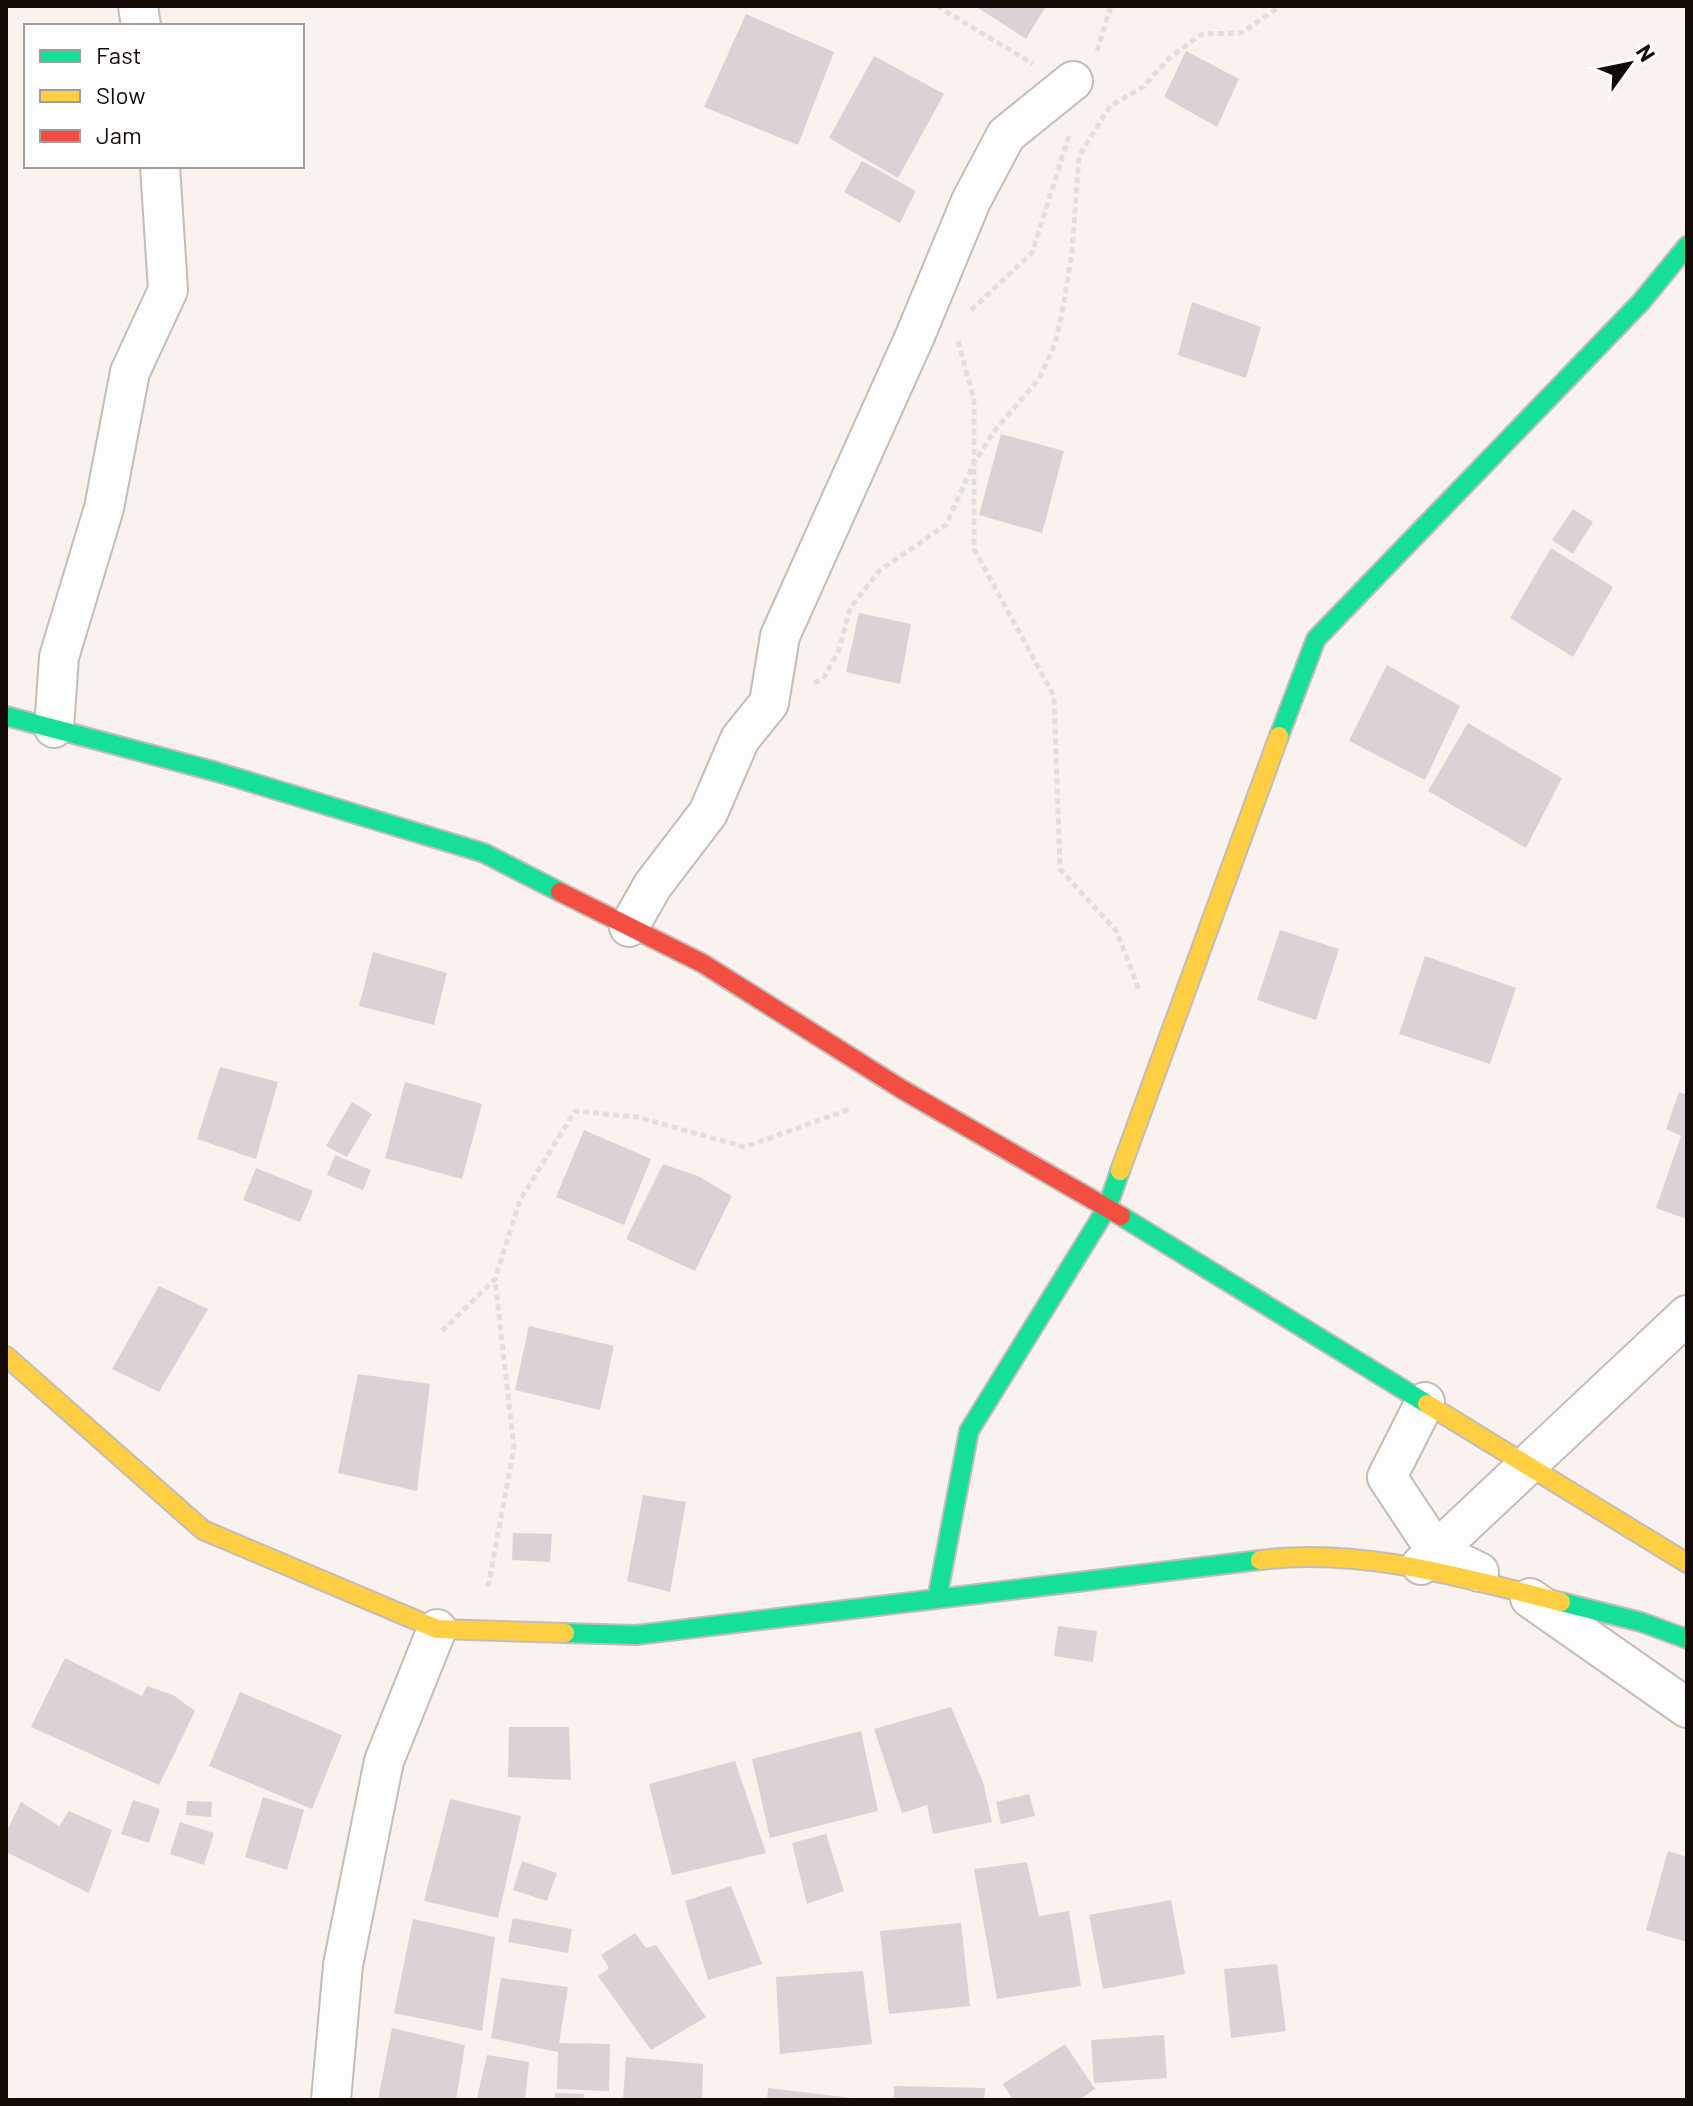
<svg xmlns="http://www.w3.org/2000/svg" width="1693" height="2106" font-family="Barlow,sans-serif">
  <rect width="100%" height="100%" fill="#f9f2ef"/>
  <path fill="#dad2d4" d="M975 6H1046L1026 39Z
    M746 14 834 52 798 145 704 107Z
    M1186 51 1239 79 1217 127 1164 97Z
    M874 56 944 94 898 178 829 138Z
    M862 161 916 191 900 223 844 192Z
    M1192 302 1261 327 1246 378 1178 355Z
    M1001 434 1064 451 1042 533 979 515Z
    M1573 509 1593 522 1573 554 1552 540Z
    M1551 548 1613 587 1573 657 1510 618Z
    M859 613 911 624 900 684 846 672Z
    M1387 665 1460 706 1425 780 1349 741Z
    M1468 723 1562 778 1526 848 1428 791Z
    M1280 930 1339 949 1316 1020 1257 1000Z
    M373 952 447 973 434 1025 359 1006Z
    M1425 956 1516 988 1490 1064 1399 1034Z
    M220 1067 278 1082 256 1159 197 1139Z
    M405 1082 482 1104 462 1179 385 1158Z
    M1679 1092 1687 1095V1219L1656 1208 1681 1136 1666 1129Z
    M352 1102 372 1114 347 1157 326 1146Z
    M584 1130 651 1159 624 1225 556 1197Z
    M335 1155 371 1170 363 1190 327 1175Z
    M663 1164 698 1176 732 1196 695 1271 626 1239Z
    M256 1168 313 1191 300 1222 243 1200Z
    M159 1286 208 1309 159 1392 112 1369Z
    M529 1326 614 1346 600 1410 515 1390Z
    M358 1374 430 1384 417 1491 338 1473Z
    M643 1495 686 1502 670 1592 627 1581Z
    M513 1533 552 1534 550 1562 512 1560Z
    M1058 1626 1097 1631 1093 1662 1054 1656Z
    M65 1658 142 1696 147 1686 173 1695 195 1711 159 1785 31 1727Z
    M240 1692 342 1735 312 1809 209 1766Z
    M951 1707 983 1782 992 1822 933 1834 927 1805 902 1813 874 1729Z
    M509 1727H569L571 1780 508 1777Z
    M861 1731 878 1811 770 1838 752 1759Z
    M735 1761 766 1853 672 1875 649 1784Z
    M1029 1794 1035 1816 1001 1824 996 1802Z
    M263 1797 304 1810 287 1870 245 1857Z
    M450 1799 521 1816 498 1918 424 1901Z
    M133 1800 160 1809 149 1843 121 1834Z
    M187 1801 212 1802 211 1817 186 1815Z
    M21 1802 59 1826 69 1811 112 1830 89 1893 6 1852V1833Z
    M180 1822 214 1833 204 1865 170 1854Z
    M826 1834 844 1891 807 1904 792 1843Z
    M1668 1851 1687 1857V1942L1646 1930Z
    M522 1861 557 1873 547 1901 513 1890Z
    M1027 1862 1039 1916 1069 1911 1081 1986 997 1999 974 1869Z
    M731 1886 762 1964 708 1980 685 1901Z
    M1171 1900 1185 1974 1103 1989 1089 1915Z
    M513 1918 572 1929 568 1953 508 1942Z
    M413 1919 495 1937 482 2031 394 2013Z
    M961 1923 970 2006 889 2014 880 1931Z
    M635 1933 646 1948 656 1945 706 2017 651 2050 598 1976 609 1968 601 1955Z
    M1277 1964 1286 2031 1231 2038 1224 1969Z
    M863 1971 872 2044 780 2054 776 1977Z
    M501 1978 568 1987 559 2043 610 2044 609 2091 557 2089 558 2052 491 2038Z
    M392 2028 465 2045 456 2100H378Z
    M1164 2035 1167 2078 1094 2083 1091 2040Z
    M1065 2044 1095 2089 1079 2100H1013L1003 2084Z
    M487 2055 529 2062 525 2100 477 2098Z
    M626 2057 703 2064 702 2100H623Z
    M894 2086 985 2088 984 2100H894Z
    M768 2088 852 2098V2100H767Z
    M555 2093 584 2094 583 2100H555Z"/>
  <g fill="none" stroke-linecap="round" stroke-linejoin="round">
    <defs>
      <path id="street" d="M138 6 141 26
        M54 728 59 657 104 508 130 372 168 290 160 166
        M629 927 653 885 708 813 740 739 769 703 780 636 915 336 971 201 1006 135 1073 81
        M1425 1402 1387 1477 1436 1551 1479 1572
        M1421 1565 1687 1315
        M1530 1598 1687 1708
        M331 2100 343 1965 384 1761 437 1629"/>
      <path id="fast" d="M6 716 217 772 484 853 560 892
        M1279 736 1316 639 1641 302 1687 246
        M1121 1216 1427 1404
        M937 1599 969 1431 1107 1208 1120 1171
        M1561 1602 1641 1622 1687 1639
        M565 1633 636 1635 1260 1560"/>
      <path id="slow" d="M1120 1171 1279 736
        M6 1356 203 1530 437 1629 565 1633
        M1427 1404 1687 1563
        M1260 1560C1362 1547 1463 1578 1561 1602"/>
      <path id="jam" d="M560 892 702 963 903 1090 1121 1216"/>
    </defs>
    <use href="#street" stroke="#c4bcb7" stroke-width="42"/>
    <use href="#fast" stroke="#c4bcb7" stroke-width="22"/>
    <use href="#slow" stroke="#c4bcb7" stroke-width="22"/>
    <use href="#jam" stroke="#c4bcb7" stroke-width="22"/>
    <path stroke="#e1dedd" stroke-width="5" stroke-dasharray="6 4" stroke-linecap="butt" d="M937 6 1033 64
      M1097 51 1111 6
      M971 310 1032 253 1069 136
      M958 341 974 400V549L1054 696 1060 869 1117 932 1139 990
      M814 683 823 679 839 650 850 608 880 570 946 525 974 463 995 430 1039 379 1055 344 1062 313 1072 253 1079 156 1110 106 1143 87 1169 58 1202 34 1241 33 1281 6
      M442 1331 495 1279 520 1200 575 1111 637 1117 745 1147 850 1109
      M488 1587 514 1448 495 1280"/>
    <use href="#street" stroke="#fefdfd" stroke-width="38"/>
    <use href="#fast" stroke="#16e098" stroke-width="18"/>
    <use href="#slow" stroke="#ffcf43" stroke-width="18"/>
    <use href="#jam" stroke="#f24e42" stroke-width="18"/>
  </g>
  <rect width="1693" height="2106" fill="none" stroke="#140a06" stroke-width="16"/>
  <rect x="24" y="24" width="280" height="144" fill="#ffffff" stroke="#a19d9b" stroke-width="2"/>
  <rect x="40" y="50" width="40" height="12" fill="#16e098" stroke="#a19d9b" stroke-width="2"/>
  <text x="96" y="64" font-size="24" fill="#140a06">Fast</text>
  <rect x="40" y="90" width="40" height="12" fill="#ffcf43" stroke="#a19d9b" stroke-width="2"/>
  <text x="96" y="104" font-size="24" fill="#140a06">Slow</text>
  <rect x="40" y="130" width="40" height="12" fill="#f24e42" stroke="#a19d9b" stroke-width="2"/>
  <text x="96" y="144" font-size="24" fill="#140a06">Jam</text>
  <g transform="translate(1629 64) rotate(57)" stroke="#ffffff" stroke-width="6" paint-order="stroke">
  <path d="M0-6L14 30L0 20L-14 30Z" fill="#140a06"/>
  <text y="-12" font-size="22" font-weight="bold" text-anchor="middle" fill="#140a06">N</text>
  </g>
</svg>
